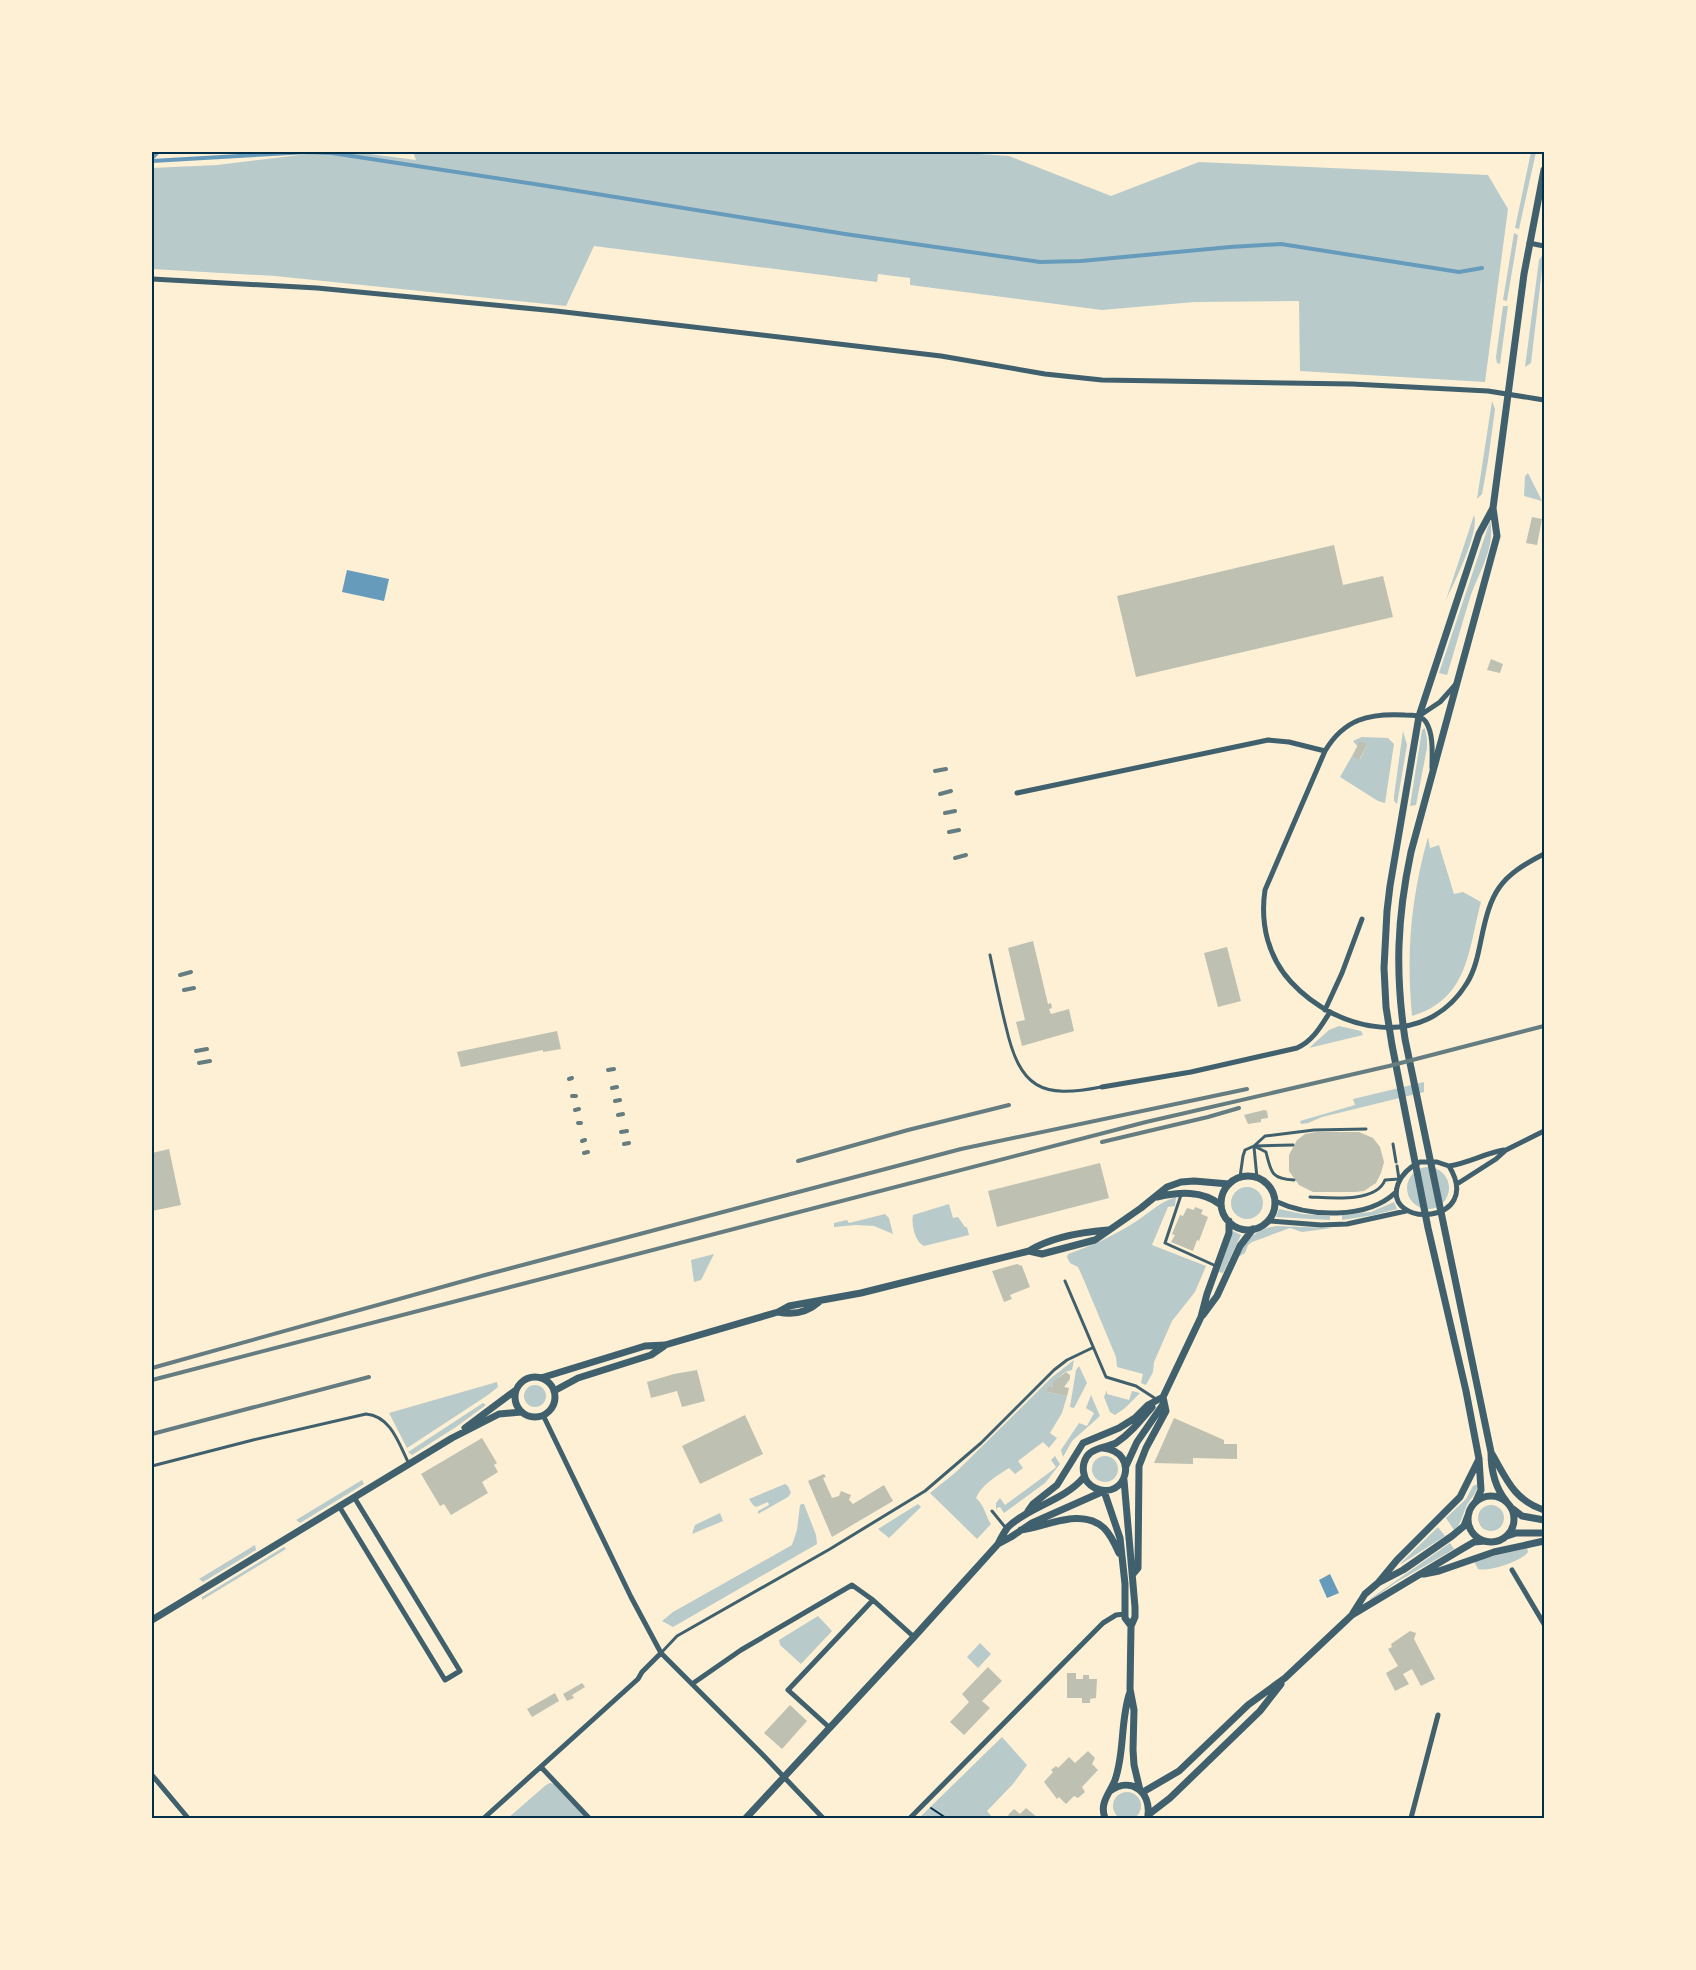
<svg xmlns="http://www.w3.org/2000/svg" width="1696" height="1970" font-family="Inter,sans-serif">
  <rect width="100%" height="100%" fill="#fdf0d5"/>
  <path fill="#b9caca" d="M325 152H354L416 160 413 152H950L1009 156 1111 196 1199 162 1488 175 1508 209 1485 382 1300 371 1299 301 1194 302 1102 310 910 285V278L878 274 877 282 594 246 566 306 275 276 152 269V168L217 165Z
    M1531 152H1536L1519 229 1515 228Z
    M1514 233 1518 235 1517 242 1507 301 1503 300Z
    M1544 253 1531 363 1525 367 1539 260Z
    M1503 306H1508L1500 364 1497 363 1496 357Z
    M1492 401 1495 409 1488 461 1482 494 1477 499Z
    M1528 473 1542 501 1524 496 1525 476Z
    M1474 515C1480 531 1454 583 1446 600Z
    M1490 521C1496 547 1478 574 1470 598 1462 623 1455 649 1447 675L1439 673Z
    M1425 728 1427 739V748L1416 805 1410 806 1422 730Z
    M1403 731 1407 745 1397 804 1394 801V796Z
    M1362 737 1388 738 1394 744 1385 803 1378 801 1340 777 1352 756 1360 759 1367 745 1357 746 1353 741Z
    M1428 837 1430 848 1439 845 1454 894 1463 892 1481 902C1468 950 1469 999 1412 1016 1406 952 1411 898 1428 837Z
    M1339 1026 1361 1031 1363 1035 1309 1048 1329 1030Z
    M1424 1082V1092L1322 1117 1308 1123 1301 1124 1300 1121 1355 1105 1353 1099Z
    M1407 1188a21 21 0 1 1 42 0a21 21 0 1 1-42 0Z
    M1231 1203a16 16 0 1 1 32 0a16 16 0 1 1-32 0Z
    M1176 1197 1175 1206 1168 1207 1152 1245 1206 1266 1195 1292 1172 1321 1154 1362 1153 1372 1146 1385 1141 1383 1143 1374 1117 1367 1116 1357 1083 1278 1078 1267 1070 1263 1067 1257 1068 1254C1091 1246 1111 1237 1132 1224 1147 1215 1159 1202 1176 1197Z
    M1394 1202 1397 1209 1374 1215 1342 1220V1215L1371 1212Z
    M949 1204 953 1218 958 1217 965 1227H967L969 1235 924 1246C915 1242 911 1224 913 1215Z
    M1279 1209 1303 1214 1330 1216V1220L1276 1217Z
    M885 1214 889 1218 893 1234 874 1226 856 1225 834 1227V1223L847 1220 849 1223Z
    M1277 1226 1332 1228 1302 1232 1290 1228 1252 1242 1248 1245 1245 1253 1238 1257C1248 1239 1255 1229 1277 1226Z
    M1233 1231 1241 1235 1223 1273 1219 1272Z
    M714 1254 701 1280 694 1282 691 1260Z
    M1074 1360 1072 1370C1059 1372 1056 1383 1047 1392L1067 1396 1062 1413 1050 1433 1057 1438 1049 1448 1043 1442 1018 1461 1023 1468 1015 1474 1009 1468C997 1476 982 1484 976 1498 985 1506 985 1515 991 1524L977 1539 930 1493 956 1472 1051 1378Z
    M1079 1366 1087 1383 1074 1408 1070 1407 1076 1370Z
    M497 1382 498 1387 488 1395 407 1448 389 1413Z
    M524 1396a11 11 0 1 1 22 0a11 11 0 1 1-22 0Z
    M1107 1390V1394L1129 1400 1132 1391 1140 1393 1125 1408 1115 1415 1110 1412 1104 1397Z
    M1091 1395 1100 1416 1072 1441 1063 1457 1061 1450 1079 1423 1087 1426 1094 1413 1086 1408Z
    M483 1403 486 1405 456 1427 412 1455 408 1452Z
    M1055 1456 1060 1464 1045 1483 1004 1513 1000 1507 997 1508 996 1511V1503L1000 1498 1005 1505 1054 1469 1056 1467 1051 1460Z
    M1092 1469a13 13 0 1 1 26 0a13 13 0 1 1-26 0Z
    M362 1480 364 1484 300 1523 296 1520Z
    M785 1484 788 1486 791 1493 788 1497 758 1514V1511L769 1505 768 1502 756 1507 753 1505 749 1499Z
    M1478 1484C1477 1494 1470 1498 1466 1507 1462 1516 1462 1523 1454 1530L1446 1518 1466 1499 1473 1486Z
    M802 1504H804L816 1535 817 1544 673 1627 662 1621 673 1612 792 1545 797 1530 800 1505Z
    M918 1504 921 1507 889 1538 878 1529Z
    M1478 1518a13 13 0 1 1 26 0a13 13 0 1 1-26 0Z
    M720 1513 723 1521 692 1534 695 1525Z
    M1438 1527 1445 1536 1401 1564V1563Z
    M1450 1543 1454 1549 1395 1583 1371 1600 1370 1599Z
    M255 1545 256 1550 203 1582 199 1579Z
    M284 1547 286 1549 202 1600V1597Z
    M1527 1548 1528 1552C1522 1561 1489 1572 1478 1569L1474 1561Z
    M818 1616 832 1631 801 1664 780 1645 779 1640Z
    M980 1643 991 1654 978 1668 967 1657Z
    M1002 1737 1027 1765 1013 1784 987 1811 993 1818H919Z
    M550 1783 554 1784 586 1818H508L546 1785Z
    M1113 1806a14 14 0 1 1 28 0a14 14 0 1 1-28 0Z"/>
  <path fill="#669bbc" d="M347 570 389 579 384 601 342 592Z
    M1330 1574 1339 1593 1327 1598 1319 1580Z"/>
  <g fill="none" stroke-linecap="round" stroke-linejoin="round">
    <path stroke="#669bbc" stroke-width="4" d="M152 158 158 152
      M152 161 308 152 332 153 541 185 845 234 1040 262 1081 261 1230 247 1281 244 1459 272 1482 268"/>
  </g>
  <path fill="#bec0b2" d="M1532 517 1542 519 1537 545 1526 543Z
    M1334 545 1343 585 1383 576 1393 617 1136 677 1117 596Z
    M1491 659 1503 664 1500 673 1487 670Z
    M1360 741 1367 745 1359 760 1352 756Z
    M1033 941 1048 1004 1051 1003 1052 1008 1049 1009 1051 1014 1069 1009 1074 1031 1022 1046 1016 1022 1025 1020 1008 948Z
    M1227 947 1241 1001 1218 1007 1204 953Z
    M557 1031 561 1049 543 1052V1050L461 1067 457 1052Z
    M1264 1110 1267 1111 1268 1118 1261 1119V1122L1248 1124 1244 1115Z
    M1316 1132H1359L1373 1138 1380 1147 1384 1162 1381 1173 1376 1183 1364 1191 1355 1192H1313L1299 1185 1289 1171V1155L1297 1140 1305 1134Z
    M169 1149 181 1205 152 1211V1153Z
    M1100 1163 1109 1198 997 1227 988 1191Z
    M1195 1207 1203 1210 1201 1214 1208 1217 1199 1241 1197 1240 1193 1251 1171 1242 1175 1235 1172 1234 1180 1215 1183 1216 1187 1208 1194 1210Z
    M1017 1264 1022 1266 1030 1287 1010 1295 1012 1299 1004 1302 992 1271Z
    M697 1370 705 1401 682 1407 677 1391 651 1398 647 1382 674 1374Z
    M1066 1372 1070 1375V1379L1064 1387 1069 1388 1067 1396 1047 1392 1049 1386 1052 1387 1054 1381Z
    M745 1415 763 1454 700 1484 682 1446Z
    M1174 1418 1224 1440V1444H1237V1459L1193 1458V1464L1154 1463Z
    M482 1438 497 1463 494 1465 498 1472 482 1482 488 1493 451 1515 444 1504 440 1506 421 1474Z
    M824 1474 826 1477 823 1478 832 1498 839 1496 841 1491 851 1495 849 1500 853 1504 884 1485 893 1501 832 1537 808 1481Z
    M1410 1631 1416 1633 1414 1639 1435 1679 1421 1686 1412 1669 1403 1674 1409 1684 1395 1691 1386 1673 1398 1666 1388 1649 1392 1647 1391 1644Z
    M988 1667 1002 1681 982 1701 990 1708 964 1735 950 1722 969 1702 962 1694Z
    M1067 1673H1076V1679H1083V1675H1089V1679H1097L1096 1698 1090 1699V1703H1082V1698H1067Z
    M582 1683 585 1687 572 1695 574 1698 567 1701 563 1694Z
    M555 1693 559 1701 532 1717 527 1709Z
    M790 1705 807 1721 782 1749 764 1733Z
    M1088 1751 1095 1758 1092 1764 1098 1770 1082 1787 1085 1792 1078 1798 1074 1796 1066 1804 1059 1797 1057 1799 1044 1782 1053 1772 1051 1770 1056 1766 1058 1768 1069 1757 1075 1763Z
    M1026 1808 1038 1818H1011L1008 1815 1014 1809 1020 1814Z"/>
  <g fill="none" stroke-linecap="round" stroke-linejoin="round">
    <path stroke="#003049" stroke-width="2" d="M931 1808 946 1818"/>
    <path stroke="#3f606c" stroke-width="3" d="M990 955C995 979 1000 1003 1006 1027 1020 1088 1041 1099 1101 1087
      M1393 1144 1396 1162
      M1254 1146 1266 1152C1271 1172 1271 1179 1294 1180
      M1256 1146 1293 1145
      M1254 1147 1257 1178
      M1240 1177 1243 1156 1245 1150 1254 1146 1265 1136 1314 1130 1366 1129
      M1181 1195 1165 1243 1216 1266
      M1310 1197C1331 1198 1376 1203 1385 1180L1399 1179 1397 1166
      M1065 1281 1106 1377 1136 1386 1156 1399
      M152 1466 253 1440 366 1414C391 1416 399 1444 409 1464
      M992 1511 1005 1527
      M661 1653 677 1636 830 1549 925 1491 981 1443 1054 1370 1067 1360 1092 1348"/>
    <path stroke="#3f606c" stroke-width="5" d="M1529 243 1544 246
      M152 279 317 288 556 311 941 356 1045 374 1102 380 1352 384 1488 391 1544 400
      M1419 716 1440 702 1456 684
      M1432 768C1432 754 1434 735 1426 722 1421 715 1413 715 1405 715 1369 713 1344 719 1325 751L1265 890C1260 924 1268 957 1291 982 1338 1033 1425 1051 1467 983 1475 970 1478 955 1481 940 1491 891 1499 877 1544 854
      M1017 793 1268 740 1289 742 1325 751
      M1325 1010 1342 973 1362 919
      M1102 1087 1191 1072 1297 1048C1313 1041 1321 1026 1330 1012
      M1420 1162H1437L1449 1166C1485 1225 1382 1229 1398 1184 1402 1173 1410 1167 1420 1162Z
      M1449 1166C1469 1163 1485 1153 1504 1150
      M1457 1184 1496 1159 1506 1150 1544 1131
      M1275 1201C1309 1217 1367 1220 1396 1192
      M1269 1221 1321 1225 1347 1224 1406 1211
      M543 1415 631 1597 661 1653 762 1754 823 1818
      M339 1506 445 1680 460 1671 354 1497
      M1512 1570 1544 1624
      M692 1684 741 1650 852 1585 873 1600 914 1637
      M830 1728 788 1690 873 1600
      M541 1767 589 1818
      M152 1775 188 1818
      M484 1818 638 1679 642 1672 661 1653
      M910 1818 1103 1623 1116 1615 1125 1614
      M1411 1818 1438 1715"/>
    <path stroke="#3f606c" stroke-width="7" d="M1221 1203a27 27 0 1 1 54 0a27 27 0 1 1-54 0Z
      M1157 1197C1179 1192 1202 1190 1221 1205
      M1029 1251 1042 1254 1095 1240 1141 1208 1167 1187 1181 1182 1194 1181 1229 1184
      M778 1312C793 1315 808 1312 819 1302
      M1203 1315 1217 1296 1240 1246 1253 1229
      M515 1397a20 20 0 1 1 40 0a20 20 0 1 1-40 0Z
      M541 1378 645 1346 665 1345 778 1312 789 1306 861 1293 1029 1251C1051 1237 1083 1232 1108 1230
      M554 1391 578 1378 651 1355 664 1346
      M465 1428 516 1390
      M1103 1448C1141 1452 1126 1502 1095 1488 1089 1485 1085 1481 1084 1474 1082 1467 1084 1458 1090 1453 1098 1447 1108 1447 1116 1443 1131 1433 1141 1420 1152 1407
      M1492 1454C1507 1480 1514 1500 1544 1510
      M1126 1466 1137 1442 1164 1403
      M1124 1480 1135 1607V1617L1131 1626 1130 1689 1134 1710 1133 1750 1134 1765 1140 1790
      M1104 1491 1120 1538 1125 1584V1618L1131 1626
      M1468 1519a23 23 0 1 1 46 0a23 23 0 1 1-46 0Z
      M1476 1501 1481 1490 1479 1459 1466 1391 1428 1228 1392 1045 1386 1007 1384 968 1387 911 1390 886 1419 716 1479 534 1493 508
      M1506 1501C1494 1486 1491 1470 1491 1452L1405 1039C1395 972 1397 918 1411 852L1497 536 1493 508 1524 274 1544 170
      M1513 1509 1522 1516 1544 1520
      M1028 1511 1033 1504 1057 1485 1083 1443 1119 1428 1135 1418 1148 1405 1163 1397 1201 1317 1207 1294 1229 1233V1221
      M1021 1530C1046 1527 1081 1507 1104 1528 1111 1535 1115 1544 1119 1553
      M1507 1536 1516 1533H1544
      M998 1544 1011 1537 1032 1523 1104 1491
      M1133 1574 1138 1568 1139 1466 1146 1448 1166 1411 1163 1397
      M1424 1574 1439 1571 1494 1552 1544 1541
      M1378 1583 1397 1560 1460 1497 1479 1459
      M1353 1613 1365 1594 1378 1583 1403 1570 1452 1536 1464 1526 1469 1513
      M152 1620 452 1438 499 1414 521 1412
      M1110 1791C1131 1776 1151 1792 1148 1815
      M1143 1792 1179 1771 1248 1705 1285 1678 1352 1615 1462 1549 1474 1542 1485 1541
      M1148 1815 1170 1798 1260 1711 1281 1684
      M746 1818 914 1637 998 1544C1001 1538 1004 1532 1008 1527 1030 1506 1064 1501 1084 1477
      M1105 1818C1099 1803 1110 1793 1115 1780 1125 1752 1120 1720 1130 1692"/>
    <path stroke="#657d81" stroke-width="4" d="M935 771 946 769
      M940 794 951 791
      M945 813 955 811
      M949 832 959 830
      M955 858 966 855
      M180 975 191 972
      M184 990 194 988
      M196 1051 207 1049
      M199 1063 210 1061
      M608 1070 614 1069
      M569 1079 572 1078
      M612 1088 617 1087
      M572 1096H576
      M615 1101 620 1100
      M575 1110 579 1109
      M618 1115 623 1114
      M578 1123H581
      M621 1132 627 1131
      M582 1141 585 1140
      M1102 1142 1208 1117 1239 1108
      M624 1144 629 1143
      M584 1153 588 1152
      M798 1161 908 1130 1009 1105
      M152 1368 485 1275 961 1149 1247 1089
      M152 1380 1146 1122 1389 1066 1544 1026
      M152 1434 369 1377"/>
  </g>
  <rect width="1696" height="1970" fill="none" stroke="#fdf0d5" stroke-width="306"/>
  <rect x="153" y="153" width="1390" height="1664" fill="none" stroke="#003049" stroke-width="2"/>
</svg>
